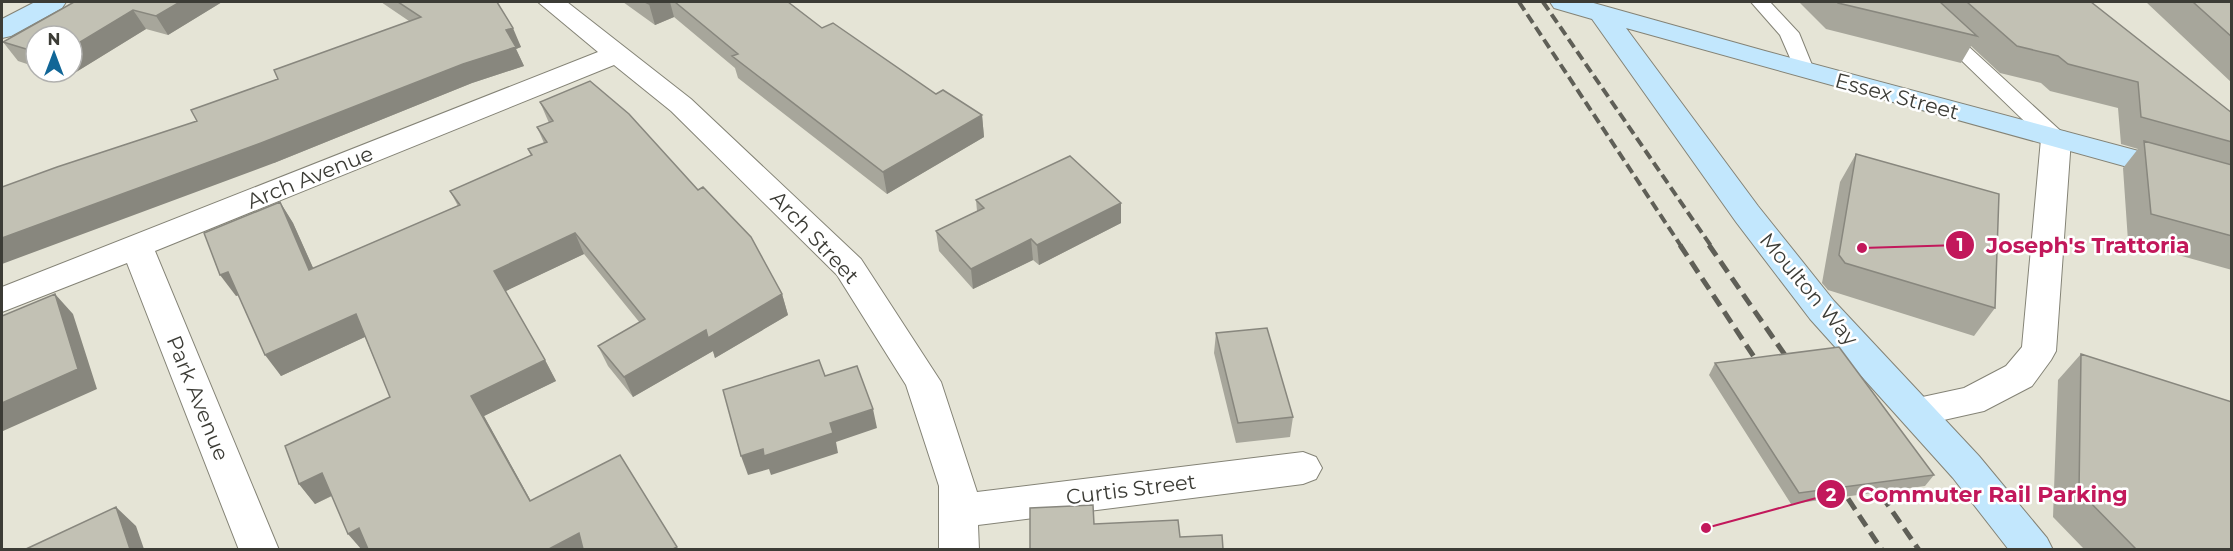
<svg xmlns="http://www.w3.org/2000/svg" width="2233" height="551" font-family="Montserrat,sans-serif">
  <rect width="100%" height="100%" fill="#e5e4d6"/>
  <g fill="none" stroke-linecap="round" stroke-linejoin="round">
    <defs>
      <path id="lane" d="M1751 2H1770L1799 33 1814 70 1811 74H1797L1780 35Z
        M1901 2H1920L2064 134 2067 139 2064 144 2056 146 2048 144Z"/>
      <path id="street" d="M538 2H567L691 99 861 259 941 382 977 492 1303 452 1316 457 1322 468 1316 479 1303 484 978 525 979 550H939V486L906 385 837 275 671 111 614 65 155 251 279 550H239L127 263 2 312V287L598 52Z
        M2056 130 2066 132 2071 139 2056 351 2051 360 2032 386 1984 411 1917 426 1904 421 1899 411 1904 401 1964 388 2006 366 2022 347 2041 139 2046 132Z"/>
      <path id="secondary" d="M35 2H66L62 8 11 36 2 38V19Z
        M1550 2H1590L1765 51 2232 176V196L1626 28 1758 206 1834 301 1979 456 2047 538 2053 550H2009L1953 478 1810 319 1736 222 1592 19 1554 8Z"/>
    </defs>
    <use href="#lane" stroke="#848376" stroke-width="2"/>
    <use href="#street" stroke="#848376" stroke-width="2"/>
    <use href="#secondary" stroke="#848376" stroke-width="2"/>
    <use href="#lane" fill="#fff" fill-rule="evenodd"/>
    <use href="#street" fill="#fff" fill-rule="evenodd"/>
    <use href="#secondary" fill="#c2e7fd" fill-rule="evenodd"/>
    <path stroke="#5f5f57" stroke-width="4" stroke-dasharray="10 5" stroke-linecap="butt" d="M1519 2 1681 246
      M1543 2 1711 246"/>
    <path stroke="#5f5f57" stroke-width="5" stroke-dasharray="13 7" stroke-linecap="butt" d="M1680 245 1764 372
      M1709 245 1794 368
      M1870 479 1919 550
      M1837 482 1882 550"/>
  </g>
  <path fill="#a7a69b" d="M74 2H222L168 35 146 29 68 77 52 72H72L36 36V67L18 61 3 42Z
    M381 2H497L521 47 516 49 524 66 472 83 274 163 197 121 278 79 409 21Z
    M623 2H788L822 28 936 94 982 115 984 137 887 194 738 78 735 68 674 17 655 25Z
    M1799 2H2091L2232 113V270L2128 241 2123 168 2138 149 2121 144 2118 108 2050 91 2041 83 2000 73 1971 46 1961 63 1826 29Z
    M2146 2H2232V83Z
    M540 102 782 294 788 315 715 358 713 351 633 397 608 366 598 346 640 323 584 254 505 291 545 360 556 381 484 416 531 501 678 549 332 496 315 504 299 484 390 397 365 337 281 376 239 295 236 296 280 202 293 223 313 268 458 206 450 191 531 156 528 149 544 143 537 127 549 123Z
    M1856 154 1995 308 1974 336 1828 290 1822 283 1840 182Z
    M976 200 1121 223 1039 265 1033 260 973 289 939 251 936 231 977 211Z
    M1216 333 1293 417 1290 437 1236 443 1214 353Z
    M2081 354 2232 549H2084L2053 517 2058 380Z
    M1715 363 1934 475 1925 486 1791 504 1709 375Z"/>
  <path fill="#88877e" d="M180 2H222L168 35 156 16Z
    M654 2H670L674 17 655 25 649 4Z
    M133 10 146 29 68 77 64 72H72V47Z
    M513 28 521 47 516 49 524 66 472 83 274 163 2 264V238L506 30Z
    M982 115 984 137 887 194 883 172Z
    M280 202 293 223 323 290 309 270Z
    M1121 203V223L1039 265 1037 245Z
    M575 233 584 254 504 292 494 271Z
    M1031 239 1033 260 973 289 971 269Z
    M228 272 244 293 236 296 220 275Z
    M55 294 73 314 97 389 3 431 2 429V403Z
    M782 294 788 315 715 358 713 351 633 397 624 377 706 330Z
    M356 314 369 335 281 376 265 355Z
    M545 360 556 381 484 416 542 521 471 396Z
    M873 409 877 428 836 442 838 453 771 475 769 469 748 475 741 456 830 423Z
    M322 473 337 493 315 504 299 484Z
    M116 507 136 526 144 549H130Z
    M359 528 372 549H361L348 534Z
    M579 533 588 549H549Z"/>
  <path fill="#c2c1b4" stroke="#88877e" stroke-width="1.5" d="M74 2H180L156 16 133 10 72 47V36H36V52L3 42Z
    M398 2H497L513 28 506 30 516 47 463 64 261 143 2 238V187L57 167 197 121 191 110 278 79 274 70 421 17Z
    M645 2H654L649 4Z
    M675 2H788L822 28 833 23 936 94 943 90 982 115 883 172 732 56 738 54Z
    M1837 2H1940L1977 36 1838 3Z
    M1967 2H2091L2232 113V142L2141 117 2138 82 2068 64 2058 56 2017 46Z
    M2193 2H2232V37Z
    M590 81 629 114 698 190 703 187 751 237 782 294 708 338 706 330 624 377 598 346 645 319 575 233 494 271 545 360 471 396 530 501 620 455 677 547 673 549H583L579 533 549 549H368L359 528 348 534 322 473 299 484 285 446 390 397 356 314 265 355 228 272 220 275 204 233 280 202 309 270 460 205 450 191 532 155 528 149 547 142 537 127 553 121 540 102Z
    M2144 141 2232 165V236L2151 214Z
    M1856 154 1999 194 1995 308 1845 263 1839 255Z
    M1070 156 1121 203 1037 245 1031 239 971 269 936 231 984 208 976 200Z
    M55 294 78 369 2 403V316Z
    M1267 328 1293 417 1238 423 1216 333Z
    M1839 347 1934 475 1799 493 1715 363Z
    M2081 354 2232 402V549H2136L2079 491Z
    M819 360 825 376 857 366 873 409 830 423 833 433 764 456 763 449 741 456 723 390Z
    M1093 505 1094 524 1178 520 1180 537 1222 535 1223 549H1030V508Z
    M116 507 130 549H26Z"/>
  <g text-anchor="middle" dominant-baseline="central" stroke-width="5" stroke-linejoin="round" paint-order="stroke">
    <g font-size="21" fill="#3c3c36" stroke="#fff">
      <text transform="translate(1897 96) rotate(15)">Essex Street</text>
      <text transform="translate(310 177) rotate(-22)">Arch Avenue</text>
      <text transform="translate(815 237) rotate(47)">Arch Street</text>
      <text transform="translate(1809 289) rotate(50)">Moulton Way</text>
      <text transform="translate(198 398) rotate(68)">Park Avenue</text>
      <text transform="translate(1131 489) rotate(-7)">Curtis Street</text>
    </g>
  </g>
  <path fill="none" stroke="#c2185b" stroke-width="2" d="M1862 248L1960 245M1706 528L1831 494"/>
  <g fill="#c2185b" stroke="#fff" stroke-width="2">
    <circle cx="1862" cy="248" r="6"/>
    <circle cx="1706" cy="528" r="6"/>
    <circle cx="1960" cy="245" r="15"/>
    <circle cx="1831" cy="494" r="15"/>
  </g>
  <g font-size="18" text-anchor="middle" font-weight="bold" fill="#fff">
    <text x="1960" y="251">1</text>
    <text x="1831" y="501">2</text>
  </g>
  <g font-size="22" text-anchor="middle" font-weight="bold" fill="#c2185b" stroke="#fff" stroke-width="5" stroke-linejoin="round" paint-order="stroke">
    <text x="2088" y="253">Joseph's Trattoria</text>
    <text x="1993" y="502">Commuter Rail Parking</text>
  </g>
  <rect width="2233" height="551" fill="none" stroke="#3c3c36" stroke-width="6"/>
  <g transform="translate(54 54)"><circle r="28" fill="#ffffff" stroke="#b1b1af" stroke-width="1.5"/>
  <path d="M0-4.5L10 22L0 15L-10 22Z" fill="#116697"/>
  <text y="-9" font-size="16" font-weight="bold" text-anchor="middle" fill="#3c3c36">N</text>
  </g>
</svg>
